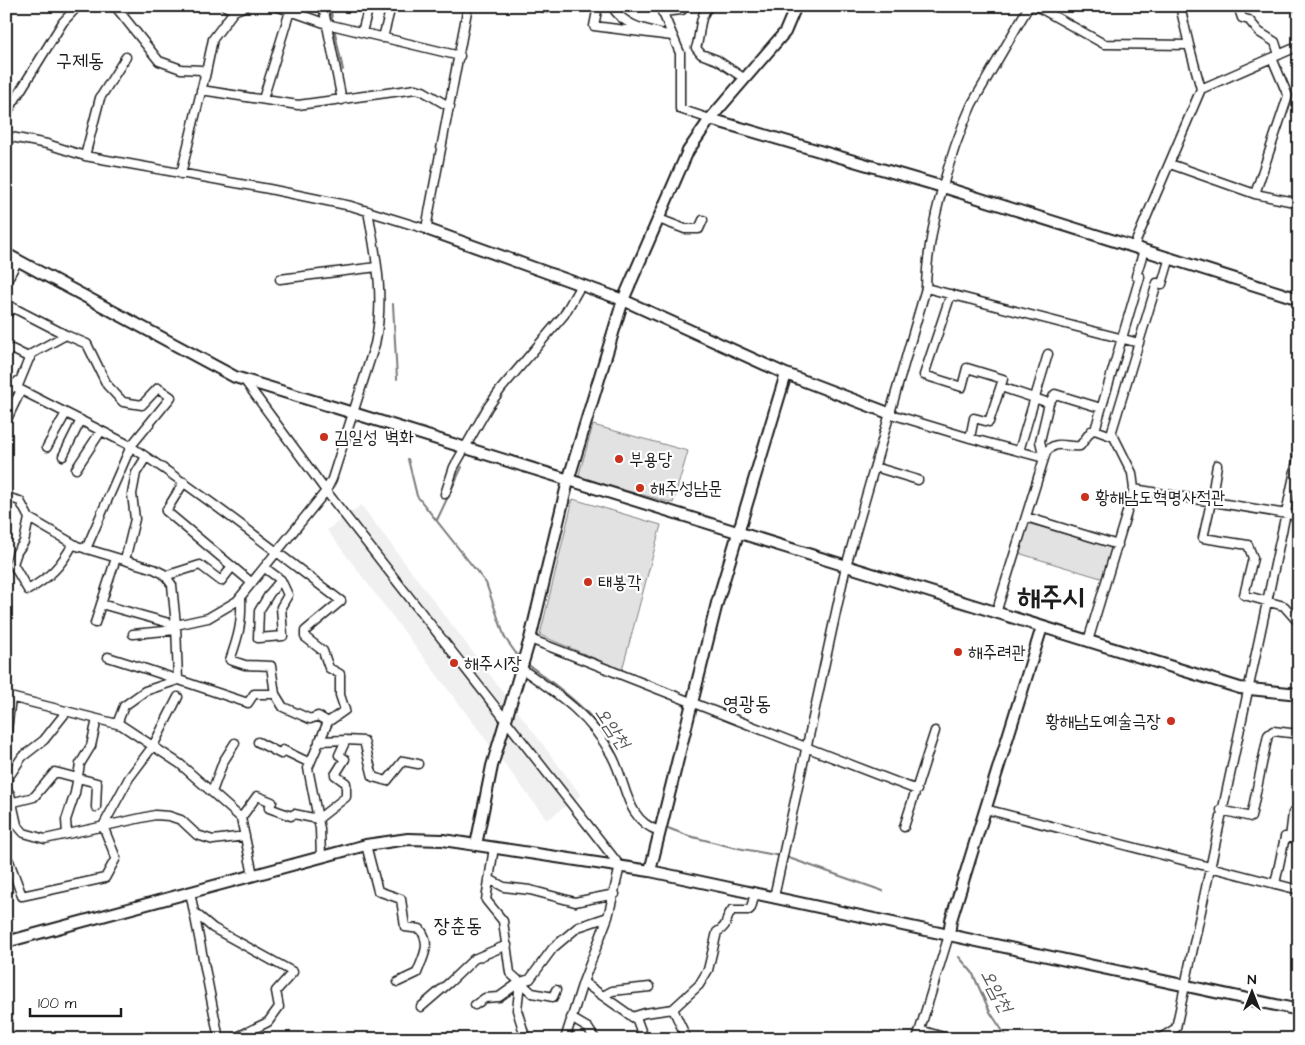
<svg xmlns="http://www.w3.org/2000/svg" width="1305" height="1045" font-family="'Architects Daughter','Poor Story',sans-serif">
  <rect width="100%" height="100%" fill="#fff"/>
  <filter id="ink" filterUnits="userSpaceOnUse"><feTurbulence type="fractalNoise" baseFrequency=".02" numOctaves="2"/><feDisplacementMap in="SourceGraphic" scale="10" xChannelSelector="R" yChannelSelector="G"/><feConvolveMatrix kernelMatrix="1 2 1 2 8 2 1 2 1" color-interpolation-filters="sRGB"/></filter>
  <g filter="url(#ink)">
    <path fill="#f0f0f0" d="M361 505 581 795 547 820 327 530Z"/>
    <path fill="#e2e2e2" stroke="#7f7f7f" d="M593 425 688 451 673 503 578 478Z
      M573 499 661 525 622 670 540 635Z
      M1027 523 1113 548 1104 579 1018 553Z"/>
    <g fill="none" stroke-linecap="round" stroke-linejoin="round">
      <path stroke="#7a7a7a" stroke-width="2" d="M330 6 333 24
        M334 28 343 70
        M393 304 397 379
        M408 459 417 496 486 583 505 638 520 659
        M437 520 462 467
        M526 663C561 689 605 719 619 762
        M633 802 640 813
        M648 821 658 825
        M665 827 689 836 732 847 781 856
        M786 857 883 891
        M959 957 972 972 990 1012 1008 1039"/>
      <defs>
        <path id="minor" d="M115 6 159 61 181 69 201 70 205 75 181 174
          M225 6 234 11 246 6
          M276 6 327 24 460 56
          M323 6 342 100
          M538 6 547 8V6
          M598 6 594 26 672 36C650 30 624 28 612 6
          M660 6 680 53V109L710 119
          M709 6C698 17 701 35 696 48L701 54 717 60 745 79
          M1036 6 1104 44 1189 45 1201 89 1134 246
          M1180 6 1189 45
          M1238 6 1242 18 1249 20 1259 32 1275 42 1279 55
          M1295 6 1299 8
          M662 12 682 10 683 6
          M362 32 369 6
          M383 38 391 6
          M205 77 213 39 234 11
          M1201 89 1299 46
          M201 90 298 105 416 89 423 91 450 107
          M263 99 290 11
          M6 114 63 22 78 6
          M6 136 47 144 85 156 269 189 351 206 429 230
          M85 156 100 98 126 57
          M1170 164 1255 194 1299 203
          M1255 194 1288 96 1272 58
          M659 219 685 229H699L703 220
          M429 230 427 223 468 6
          M280 279 377 267
          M6 282 18 260
          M926 288 1139 343
          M951 294 924 375 962 387 967 368 1003 379 989 422 974 418 970 438
          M6 304 66 335
          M6 316 12 307
          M6 354 12 349 30 358
          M245 381 326 491 620 866 608 917 583 982 565 1039
          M1001 387 1049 403
          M6 394 18 381
          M891 414 970 438 1044 458
          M6 421 21 390
          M1095 430 1140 277 1136 276 1144 250
          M1111 434 1157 283 1162 284 1170 257
          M47 447 66 413
          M1019 451 1048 354
          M63 456 81 420
          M1044 458 1040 441 1049 403 1055 394 1101 408
          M1217 465 1211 502 1203 538 1248 545 1253 558 1244 595 1284 606 1299 623
          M875 467 918 480
          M76 469 101 431
          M184 482 166 511 252 583
          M1134 489 1299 516
          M445 494 454 467 488 407 501 389 564 315 581 285
          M6 497 20 501 29 518 77 546 154 569 164 574 172 585 176 625 178 680 145 691 124 706 117 724
          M1026 517 1118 545
          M29 518 24 542 17 552 13 564 28 590C50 577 61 566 73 544
          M86 549 131 446 171 397 158 388 142 405 123 402 107 385 87 344 66 335 31 354 17 388 127 444C202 493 271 548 341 601L305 631V637L323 651 329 668 340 674V695L345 710 328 722 308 768 320 829 321 857
          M125 560 135 519 132 494 136 473 146 457
          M265 568 281 580 288 595 281 607 283 636 258 638 259 611 270 593 281 580
          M165 576 200 565 221 581 232 567
          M241 596C242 623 239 635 230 660L245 665 271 666 275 694
          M101 604 176 625 208 618 237 601 326 491 332 479 375 344C385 298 376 256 368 211
          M996 613 1046 452C1057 439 1066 448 1080 446L1091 431 1095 430 1114 437 1132 473 1134 489 1088 641
          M95 623 116 558
          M133 634 176 630
          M530 639C659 689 788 741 917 790
          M108 657 146 669 248 703 254 694H275L283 707 310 719 318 716 328 722
          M522 669C558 694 591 716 612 756 627 783 625 820 659 831
          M6 696 121 725 180 764 241 818 253 875
          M6 738 11 698
          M319 741 346 740 364 741 373 777 387 781 403 761 418 764
          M258 742 281 754 283 750 310 763
          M6 781 22 757 44 740 67 711
          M6 789 10 794 17 825 24 833 45 839 155 815 169 816 181 820 197 835 213 840 245 836
          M212 792 223 762 235 743
          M6 804 34 797 55 772 97 783 96 807
          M985 809 1299 890
          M1221 810 1251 817 1268 735 1273 731 1299 734
          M241 818 257 796 272 802 269 808 291 816 294 814 318 819 346 797V783L335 775 345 759 339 755 346 740
          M904 827 935 731
          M67 834 66 820 75 793 80 764 91 746 97 719
          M366 845 378 891 401 899 405 927 420 929C432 944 423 957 417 973L398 982
          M494 847 486 900 503 921 510 973 520 982 530 979 553 948 578 927 608 917
          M6 862 9 861 22 896 105 878 116 858 103 826 129 778 153 746 178 697
          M489 879 504 887 530 890 575 902 615 894
          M1275 884 1285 837 1290 838 1293 813 1299 814
          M190 892 219 1039
          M774 897 846 566 926 288C927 233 949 154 972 104L1029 6
          M194 912 213 928 293 972 276 991 279 1007 268 1022 233 1039
          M520 982 532 993 553 997 556 990
          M583 982 637 1020 644 1039
          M603 996 612 991 650 987
          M475 1005 485 998 499 997 520 982 517 1010 524 1033 520 1039
          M421 1007 450 982 474 959 507 945
          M632 1017 645 1013 673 1009
          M571 1018 588 1028 595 1039
          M920 1030 950 1039
          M687 1039 673 1009 699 985 708 970 717 932C730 925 724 919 732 910H749L751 908 755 893
          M917 1039 949 935
          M1159 1039 1176 1028 1299 452"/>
        <path id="major" d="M710 119 943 187 1299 299
          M429 230 623 300 786 374 891 414
          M6 254 235 377 353 413 1240 688 1299 694
          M476 845 492 766 530 639 568 481 623 300 688 151 710 119 785 32 796 6
          M650 871 717 603 786 374
          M949 935 951 920 1042 627
          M6 942 366 845 408 839 443 840 650 871 1299 1010"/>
      </defs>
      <use href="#minor" stroke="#1c1c1c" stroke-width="11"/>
      <use href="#major" stroke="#1c1c1c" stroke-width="14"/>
      <use href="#minor" stroke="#fff" stroke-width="8"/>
      <use href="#major" stroke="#fff" stroke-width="10"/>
    </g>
  </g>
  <g fill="#c8321e" stroke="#fff" stroke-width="2">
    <circle cx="324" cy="437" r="5"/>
    <circle cx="619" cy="459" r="5"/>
    <circle cx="640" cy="488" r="5"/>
    <circle cx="1085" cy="497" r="5"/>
    <circle cx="588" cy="582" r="5"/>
    <circle cx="958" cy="652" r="5"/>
    <circle cx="454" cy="663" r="5"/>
    <circle cx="1171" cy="721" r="5"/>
  </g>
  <g text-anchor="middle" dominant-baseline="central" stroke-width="4.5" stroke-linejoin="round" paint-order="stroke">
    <g font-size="18" fill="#1c1c1c" stroke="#fff" text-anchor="start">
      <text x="334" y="437">김일성 벽화</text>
      <text x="629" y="459">부용당</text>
      <text x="650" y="488">해주성남문</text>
      <text x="1095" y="497">황해남도혁명사적관</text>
      <text x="598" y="582">태봉각</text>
      <text x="968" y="652">해주려관</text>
      <text x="464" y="663">해주시장</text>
      <text x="1161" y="721" text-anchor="end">황해남도예술극장</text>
    </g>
    <g font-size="19" font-style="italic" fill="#5a5a5a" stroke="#fff">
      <text transform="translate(612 728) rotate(56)">오암천</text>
      <text transform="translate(996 991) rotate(62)">오암천</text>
    </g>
    <g font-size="20" fill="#1c1c1c" stroke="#fff">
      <text x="80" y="61">구제동</text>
      <text x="747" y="704">영광동</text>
      <text x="458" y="926">장춘동</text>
    </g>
    <g font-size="28" font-weight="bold" fill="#1c1c1c" stroke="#fff">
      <text x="1051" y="597">해주시</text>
    </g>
  </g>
  <rect width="1305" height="1045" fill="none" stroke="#fff" stroke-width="25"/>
  <rect x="12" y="12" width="1280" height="1020" fill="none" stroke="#1c1c1c" stroke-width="2" filter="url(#ink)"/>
  <g transform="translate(1252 992)" stroke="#ffffff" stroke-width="4" paint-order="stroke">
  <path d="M0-4L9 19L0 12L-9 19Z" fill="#1c1c1c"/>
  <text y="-8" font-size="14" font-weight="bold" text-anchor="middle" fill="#1c1c1c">N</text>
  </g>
  <path d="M30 1008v8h91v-8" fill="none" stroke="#1c1c1c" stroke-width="2.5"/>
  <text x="38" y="1008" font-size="15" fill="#1c1c1c" stroke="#ffffff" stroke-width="4" paint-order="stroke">100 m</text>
</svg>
